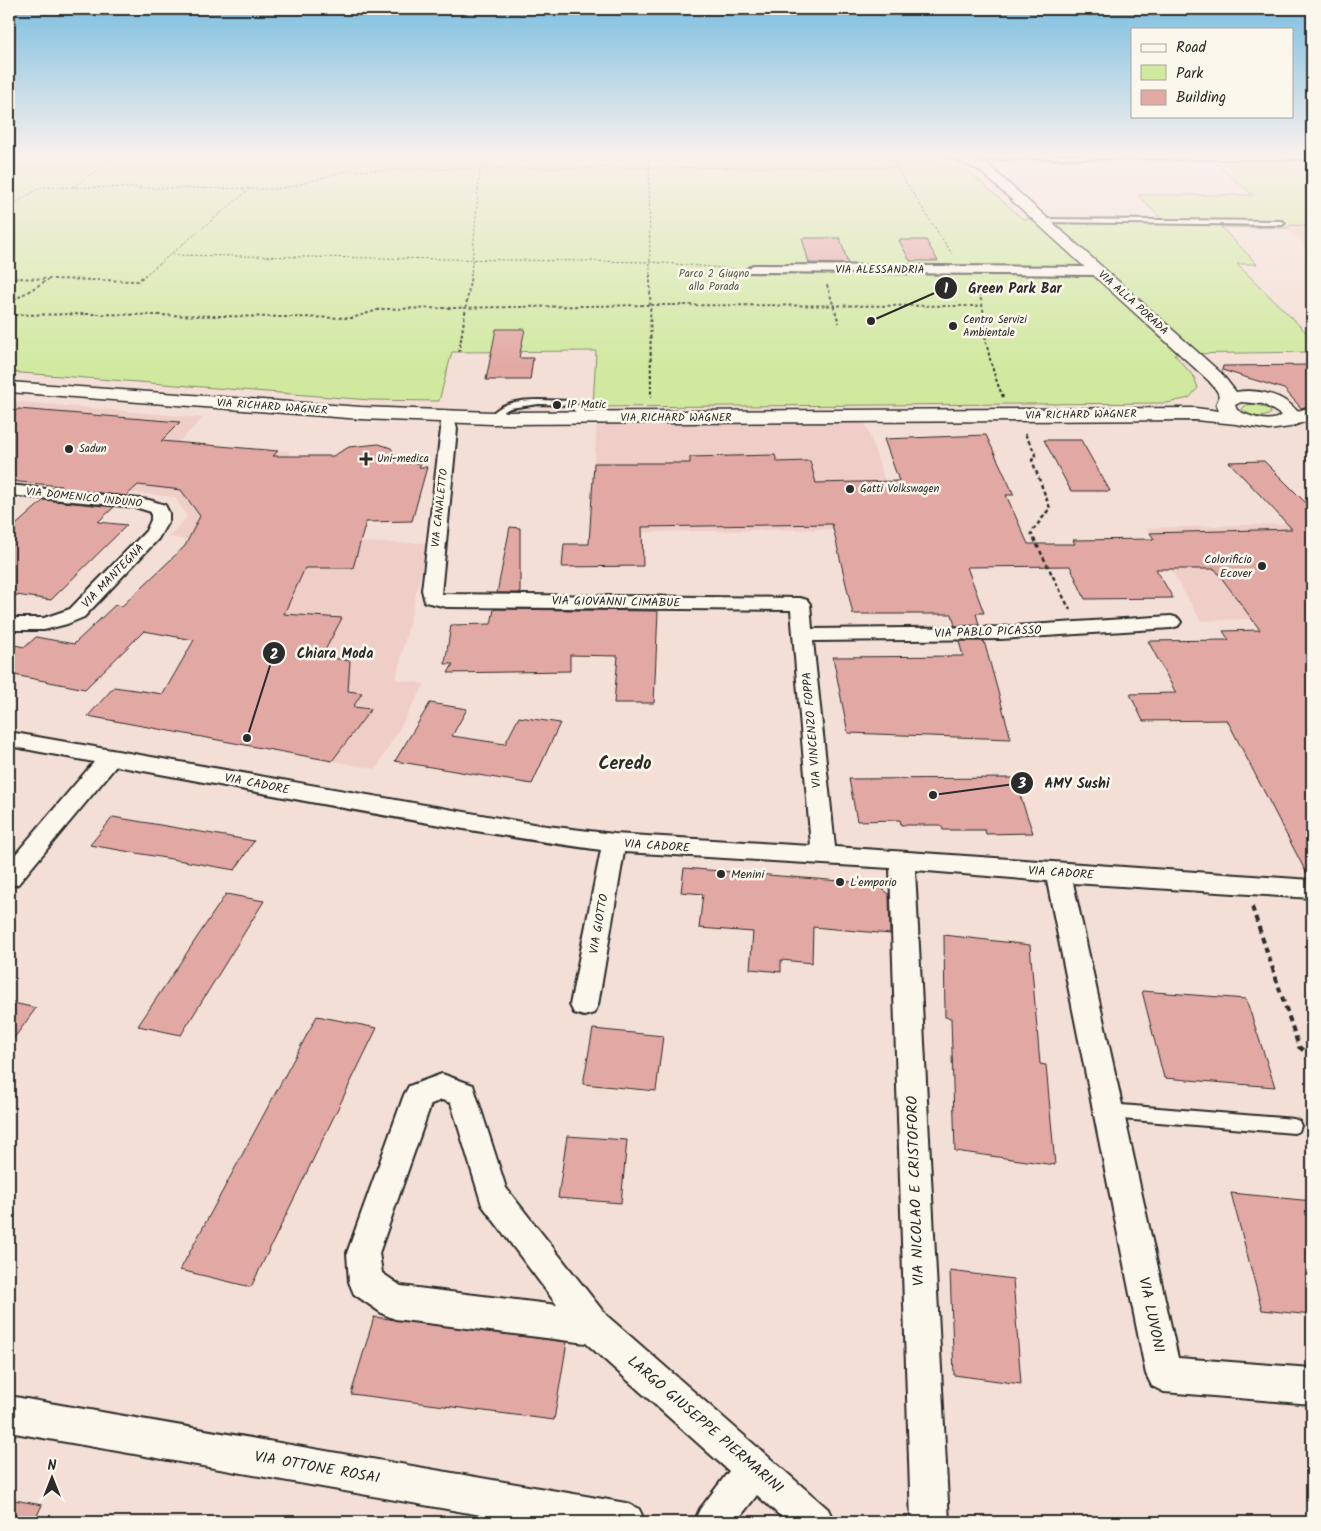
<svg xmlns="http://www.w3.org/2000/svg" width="1321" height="1531" font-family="Kalam,sans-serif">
  <rect width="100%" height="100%" fill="#f4dfd6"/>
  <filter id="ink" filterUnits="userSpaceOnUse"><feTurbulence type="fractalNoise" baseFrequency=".02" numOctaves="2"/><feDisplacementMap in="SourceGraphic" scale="10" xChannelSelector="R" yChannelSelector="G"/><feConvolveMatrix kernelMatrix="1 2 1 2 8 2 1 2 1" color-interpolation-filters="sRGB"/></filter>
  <g filter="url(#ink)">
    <path fill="#efcec7" d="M1292 226H1312V252L1287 229Z
      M10 401 203 418 178 443 290 451 250 542 428 543 396 679 425 684 376 769 135 724 185 672 177 670 246 549 168 537 187 517 175 497 9 481V402Z
      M864 419 901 528 590 533 597 421Z
      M1312 523V616L1201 621 1147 528Z"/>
    <path fill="#d0e99f" stroke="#7e8a65" d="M9 155H950L1023 219H1161L1138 195H1253L1211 160 1312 161V226L1291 225 1288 228 1221 227 1257 264H1237L1312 338V352L1174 354 1194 377 1198 388 1189 398 1167 403 593 407 596 351 452 352 439 401 370 400 9 372Z
      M1255 404 1269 409 1271 413C1263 420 1249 416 1242 409L1246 405Z"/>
    <path fill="#e2a8a3" stroke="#2b2b2b" d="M802 238H840L848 264 809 263Z
      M899 240H926L938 261H910Z
      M496 329H525L519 358H533L530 380H486Z
      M1312 365V405L1301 408 1284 389 1222 370 1223 366Z
      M18 409 180 422 161 441 278 451 273 456H333L349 447 379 444 391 448 400 463H421L419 467H427L412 521 366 522 353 568H305L284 614 342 618 322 656 350 661 348 691 362 693 353 707 371 709 332 761 88 716 114 687 163 694 194 640 144 631 85 689 9 674V644L25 647 36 637 74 644 115 605 122 606 185 546 200 516 181 490 138 485 126 496 58 488 61 486 9 481V417Z
      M986 435 1014 495H1006L1028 544H1075L1073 540 1154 539 1150 533 1292 529 1229 462 1264 461 1312 509V878H1309L1227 720 1143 721 1130 694 1176 693 1148 641 1229 640 1223 631 1260 630 1215 569H1156L1173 598 1085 599 1070 566 967 567 984 613H976L979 625 955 626 952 614H853L832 524 642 527 643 566 562 567 564 544H589L594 463H690V457L775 455 777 462 810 461 816 483 899 481 884 439Z
      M1044 440H1081L1110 491H1071Z
      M44 500 114 507 98 522 127 525 51 600 9 594V531Z
      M510 527 520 528V593H497Z
      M494 609 658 611 654 703H614L618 656 570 655V671L448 673 453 664H445L451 625 491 624Z
      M959 641H984L1011 739 848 733 833 657 963 656Z
      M430 703 467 709 452 736 505 744 519 717 560 723 532 784 395 761Z
      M1014 778 1033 833 986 834 985 830H943L941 825H901L900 820 857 821 849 779Z
      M113 817 254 841 235 870 90 845Z
      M684 868 876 884 889 894 890 934 813 927 812 963 781 960V972L750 969 753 932 699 928 703 894 681 892Z
      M226 894 264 901 181 1035 138 1026Z
      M944 935 1030 945 1040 1064 1046 1065 1055 1165 955 1151 951 1018 945 1017Z
      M1142 991 1246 999 1275 1087 1164 1078Z
      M9 1002 36 1008 9 1045Z
      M317 1016 377 1028 251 1287 180 1270Z
      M593 1029 663 1036 656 1091 583 1084Z
      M567 1136 627 1140 621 1203 558 1198Z
      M1231 1193 1312 1201V1315L1262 1310Z
      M950 1271 1013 1279 1021 1384 954 1375Z
      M374 1317 567 1342 554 1420 351 1394Z
      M9 1499 42 1505 34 1522H9Z"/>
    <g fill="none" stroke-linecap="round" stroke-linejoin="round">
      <defs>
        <path id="service" d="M1042 219 1282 221 1285 223 1282 225 1040 222Z
          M539 400 573 401 592 418 585 420 568 405 539 404 510 408 501 413 495 420 488 418C501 402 519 400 539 400Z
          M1109 1104 1294 1119 1299 1121 1301 1126 1299 1131 1294 1133 1109 1118 1104 1116 1102 1111 1104 1106Z"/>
        <path id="minor" d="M944 155H958L959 156 954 159Z
          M985 155H1312V159L1028 158 989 160 984 157Z
          M753 265 1097 267 1103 271 1097 275 749 272 747 269Z
          M448 412 453 414 457 429 441 594 800 598 807 600 810 604 812 629 1000 627 1171 616 1178 618 1181 622 1178 626 1171 628 1000 639 813 641 835 847 1312 880V898L1073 883 1178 1358 1312 1368V1404L1164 1392 1152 1386 1146 1374 1047 881 915 870 949 1522H911L890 868 624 852 598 1005 594 1013 584 1016 574 1013 570 1005 601 850C438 828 277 795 116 766L18 884 9 887V862L94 762 9 746V732L539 825 614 834 811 846 791 610 447 607 425 602 422 590 441 429 440 417 443 414Z
          M9 485 149 500 165 505 169 513V520L158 539 84 617 67 624 44 630H9V618H44L70 609 146 531 151 520V512L135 507 9 495Z
          M442 1074 473 1085 506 1188 606 1315 828 1509 834 1522H787L757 1495 736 1522H694L700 1509 729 1471 586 1343 395 1319 383 1314 354 1294 349 1282 347 1253 404 1095 409 1086ZM442 1100 451 1103 482 1205 557 1305 401 1286 382 1273 379 1253 431 1104Z
          M9 1396 626 1503 639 1509 645 1522H520L9 1432Z"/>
        <path id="tertiary" d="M956 155H965L988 165 1221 373 1236 392C1257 388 1284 395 1297 411L1312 407V419L1290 427 1269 430 1236 424 1195 420 492 424 361 419 9 392V382L361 407 492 412 1195 408 1219 411 1216 404C1223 394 1215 389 1209 381L980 171 956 160 954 157ZM1241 402 1263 404 1281 415C1271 425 1248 416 1237 410L1235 405Z"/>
      </defs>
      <use href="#service" stroke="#2b2b2b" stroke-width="4"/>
      <use href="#minor" stroke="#2b2b2b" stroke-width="4"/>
      <use href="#tertiary" stroke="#2b2b2b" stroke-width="3"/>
      <path stroke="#2b2b2b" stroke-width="1" stroke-dasharray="2.5 2" stroke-linecap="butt" d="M649 155 650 276
        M888 155 952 254
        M895 163H933
        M73 187 119 155
        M9 207 41 187 274 189 294 186 346 171 480 168 896 167
        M172 255 651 262 735 269
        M144 276 250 189
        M471 276 480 168 484 155"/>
      <path stroke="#2b2b2b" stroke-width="2" stroke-dasharray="3 2.5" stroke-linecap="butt" d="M650 275 651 398
        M9 278 138 281 145 275
        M827 285 839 323
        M976 288C986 307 983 320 986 341 990 361 995 379 1003 397
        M9 303 49 279
        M9 315 89 314 352 318 381 309 651 305 983 306
        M459 352 471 275"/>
      <path stroke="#2b2b2b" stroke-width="2.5" stroke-dasharray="4 3" stroke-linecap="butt" d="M1025 434 1036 455 1032 460 1050 508 1031 533 1070 610"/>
      <path stroke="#2b2b2b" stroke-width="4" stroke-dasharray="6 4.5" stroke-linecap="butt" d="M1252 907 1299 1047 1312 1057"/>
      <use href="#service" fill="#fbf7ec" fill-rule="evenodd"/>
      <use href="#minor" fill="#fbf7ec" fill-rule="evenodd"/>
      <use href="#tertiary" fill="#fbf7ec" fill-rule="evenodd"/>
    </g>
  </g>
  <linearGradient id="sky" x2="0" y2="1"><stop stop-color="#7dbfe1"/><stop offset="0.42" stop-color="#faf1ed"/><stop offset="1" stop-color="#faf1ed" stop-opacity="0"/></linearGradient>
  <rect width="1321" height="369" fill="url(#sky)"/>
  <g fill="#2b2b2b" stroke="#fbf7ec" stroke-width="2">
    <circle cx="953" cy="326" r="5"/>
    <circle cx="557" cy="405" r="5"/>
    <circle cx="69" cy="449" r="5"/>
    <path d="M363.5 451.5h5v5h5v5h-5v5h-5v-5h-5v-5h5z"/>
    <circle cx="850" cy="489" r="5"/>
    <circle cx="1262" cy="566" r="5"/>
    <circle cx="721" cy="874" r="5"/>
    <circle cx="840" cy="882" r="5"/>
  </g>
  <g text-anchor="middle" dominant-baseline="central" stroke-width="5" stroke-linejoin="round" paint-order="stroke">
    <g font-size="11" fill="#2b2b2b" stroke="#fbf7ec">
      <text x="880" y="270">VIA ALESSANDRIA</text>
      <text transform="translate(1133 303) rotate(42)">VIA ALLA PORADA</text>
      <text transform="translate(272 407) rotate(4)">VIA RICHARD WAGNER</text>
      <text transform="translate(1081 415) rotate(-1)">VIA RICHARD WAGNER</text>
      <text x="676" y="418">VIA RICHARD WAGNER</text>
      <text transform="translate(84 498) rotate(6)">VIA DOMENICO INDUNO</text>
      <text transform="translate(440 508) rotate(-84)">VIA CANALETTO</text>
    </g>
    <g font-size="11" fill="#545a48" stroke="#fbf7ec">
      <text x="714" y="274">Parco 2 Giugno<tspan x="714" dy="13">alla Porada</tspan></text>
    </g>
    <g font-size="11" fill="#2b2b2b" stroke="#fbf7ec" text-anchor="start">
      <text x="963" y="320">Centro Servizi<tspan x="963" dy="13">Ambientale</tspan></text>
      <text x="567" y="405">IP Matic</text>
      <text x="79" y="449">Sadun</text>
      <text x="377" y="459">Uni-medica</text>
      <text x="860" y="489">Gatti Volkswagen</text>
    </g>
    <g font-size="12" fill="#2b2b2b" stroke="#fbf7ec" text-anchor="start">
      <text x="1252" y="559" text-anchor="end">Colorificio<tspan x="1252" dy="14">Ecover</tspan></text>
      <text x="731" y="874">Menini</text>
      <text x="850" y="882">L'emporio</text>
    </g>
    <g font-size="12" fill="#2b2b2b" stroke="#fbf7ec">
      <text transform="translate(113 576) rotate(-46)">VIA MANTEGNA</text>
      <text transform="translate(616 602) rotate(1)">VIA GIOVANNI CIMABUE</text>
      <text transform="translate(988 632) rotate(-2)">VIA PABLO PICASSO</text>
      <text transform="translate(812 730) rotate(-95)">VIA VINCENZO FOPPA</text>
      <text transform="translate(257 784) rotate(11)">VIA CADORE</text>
      <text transform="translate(657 846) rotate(4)">VIA CADORE</text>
      <text transform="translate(1061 873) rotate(4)">VIA CADORE</text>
      <text transform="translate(599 924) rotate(-80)">VIA GIOTTO</text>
    </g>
    <g font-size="15" fill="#2b2b2b" stroke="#fbf7ec">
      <text transform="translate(916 1191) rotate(-92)">VIA NICOLAO E CRISTOFORO</text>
      <text transform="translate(1151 1315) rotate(78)">VIA LUVONI</text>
      <text transform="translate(705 1425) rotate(41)">LARGO GIUSEPPE PIERMARINI</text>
      <text transform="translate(317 1468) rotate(10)">VIA OTTONE ROSAI</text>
    </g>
    <g font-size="18" font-weight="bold" fill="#2b2b2b" stroke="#fbf7ec">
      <text x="625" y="764">Ceredo</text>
    </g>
  </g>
  <path fill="none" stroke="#2b2b2b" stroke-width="2" d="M871 321L946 288M247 738L274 653M933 795L1022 783"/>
  <g fill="#2b2b2b" stroke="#fbf7ec" stroke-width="2">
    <circle cx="871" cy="321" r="5"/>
    <circle cx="247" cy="738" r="5"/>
    <circle cx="933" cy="795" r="5"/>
    <circle cx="946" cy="288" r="12"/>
    <circle cx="274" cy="653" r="12"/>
    <circle cx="1022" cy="783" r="12"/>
  </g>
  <g font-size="15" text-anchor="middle" font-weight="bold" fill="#fff">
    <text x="946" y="293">1</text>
    <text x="274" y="659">2</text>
    <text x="1022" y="788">3</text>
  </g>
  <g font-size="14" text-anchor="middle" font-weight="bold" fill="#2b2b2b" stroke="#fbf7ec" stroke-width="5" stroke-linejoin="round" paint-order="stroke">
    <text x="1015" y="293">Green Park Bar</text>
    <text x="335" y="658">Chiara Moda</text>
    <text x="1077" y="788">AMY Sushi</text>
  </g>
  <rect width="1321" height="1531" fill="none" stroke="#fbf7ec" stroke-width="30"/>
  <rect x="15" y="15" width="1291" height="1501" fill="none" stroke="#2b2b2b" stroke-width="2" filter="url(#ink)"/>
  <rect x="1131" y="28" width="162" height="90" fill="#fbf7ec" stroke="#a8a59f"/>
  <rect x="1141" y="44" width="25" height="8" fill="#fbf7ec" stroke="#a8a59f"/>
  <text x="1176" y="52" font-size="15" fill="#2b2b2b">Road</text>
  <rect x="1141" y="65" width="25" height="15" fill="#d0e99f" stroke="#a8a59f"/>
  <text x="1176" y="78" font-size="15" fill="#2b2b2b">Park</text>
  <rect x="1141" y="90" width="25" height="15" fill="#e2a8a3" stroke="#a8a59f"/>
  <text x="1176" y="102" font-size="15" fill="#2b2b2b">Building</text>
  <g transform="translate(52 1478)" stroke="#fbf7ec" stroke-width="4" paint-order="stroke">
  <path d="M0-4L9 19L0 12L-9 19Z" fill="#2b2b2b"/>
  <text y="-8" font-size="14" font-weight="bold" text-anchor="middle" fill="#2b2b2b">N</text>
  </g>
</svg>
